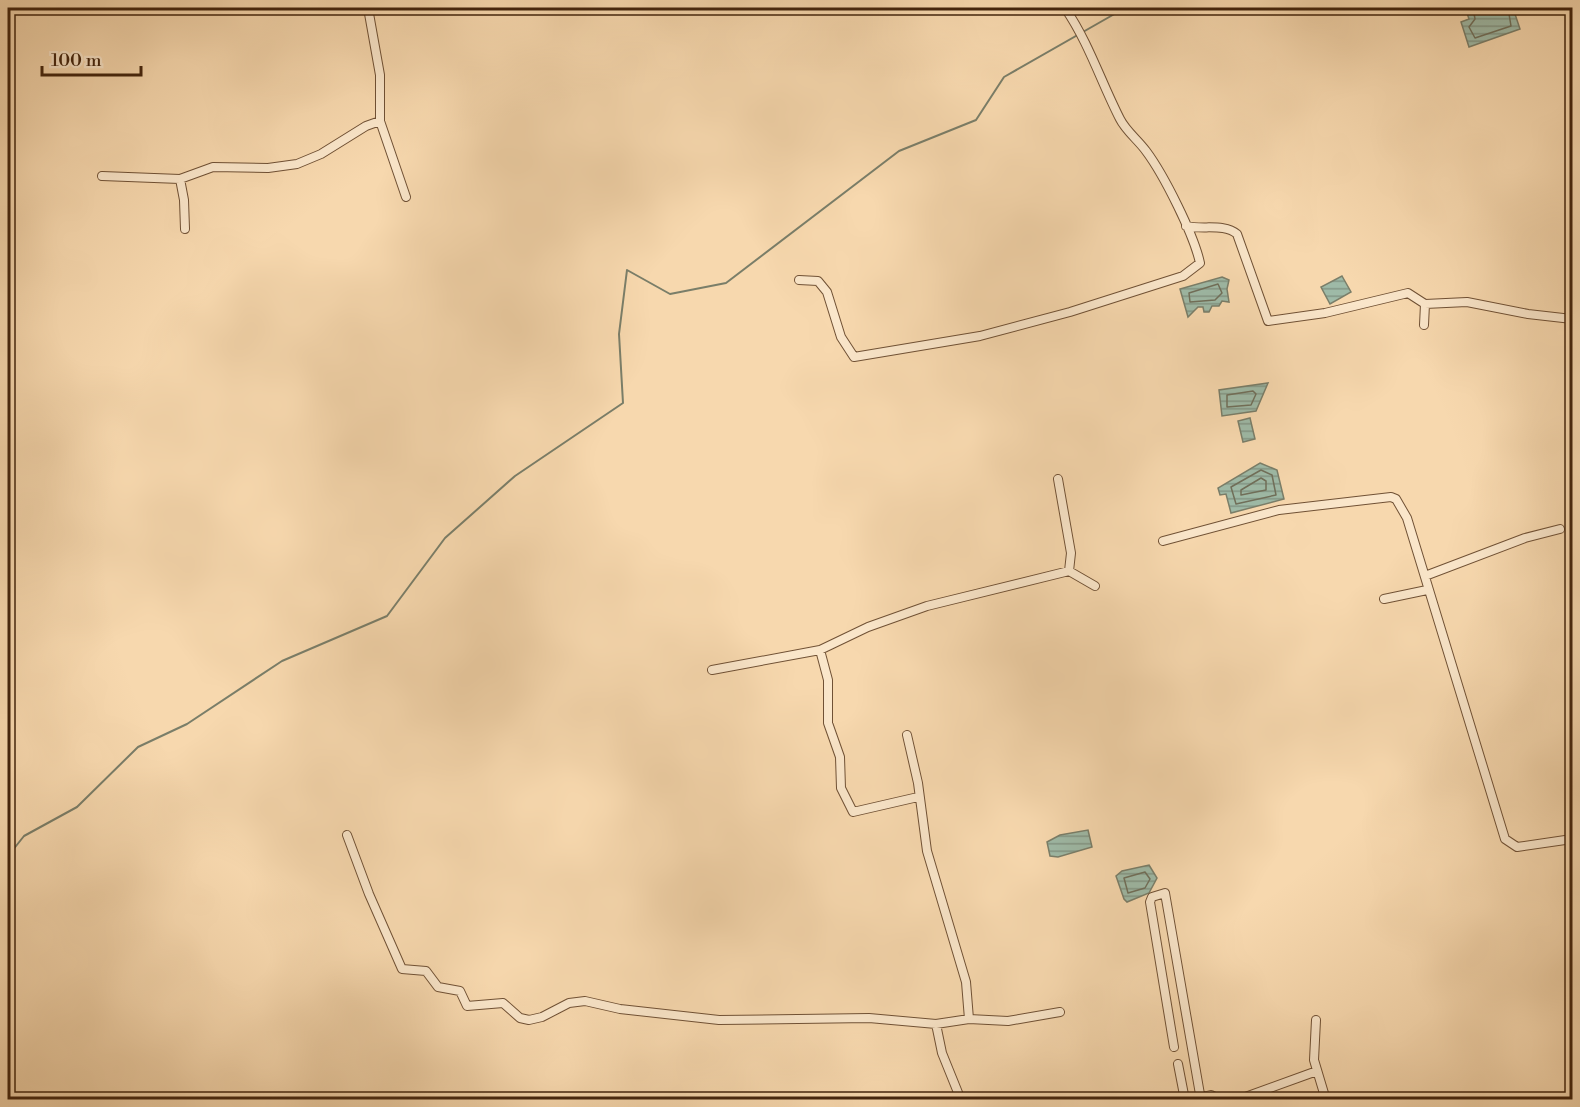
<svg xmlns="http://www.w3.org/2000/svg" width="1580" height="1107" font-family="'Libre Bodoni',serif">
  <defs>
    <pattern id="water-rules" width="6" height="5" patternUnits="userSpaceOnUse" patternTransform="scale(1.5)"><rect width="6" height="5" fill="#9ebaa7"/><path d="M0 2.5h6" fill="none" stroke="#829786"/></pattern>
  </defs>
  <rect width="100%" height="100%" fill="#f7d8ae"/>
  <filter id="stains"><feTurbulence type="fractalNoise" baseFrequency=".00333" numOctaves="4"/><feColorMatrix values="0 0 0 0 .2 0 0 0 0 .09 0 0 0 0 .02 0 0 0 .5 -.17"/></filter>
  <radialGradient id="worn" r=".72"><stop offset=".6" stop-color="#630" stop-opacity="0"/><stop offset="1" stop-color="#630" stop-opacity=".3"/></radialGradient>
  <path fill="url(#water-rules)" stroke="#7a7e69" stroke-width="1.5" d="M1473 8H1513L1520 29 1469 47 1461 22 1469 19 1466 10Z
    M1342 276 1351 292 1330 304 1321 287Z
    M1222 277 1229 280 1227 289 1229 302 1222 301 1219 306H1212L1209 312H1204L1203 307H1198L1188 317 1180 289Z
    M1268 383 1256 411 1222 416 1219 390Z
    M1250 418 1255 439 1243 442 1238 421Z
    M1260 463 1277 470 1284 499 1231 513 1226 494 1220 495 1218 488Z
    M1088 830 1092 847 1058 857 1050 856 1047 842 1060 835Z
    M1149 865 1157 878 1149 893 1127 902 1124 899 1116 876 1122 871Z"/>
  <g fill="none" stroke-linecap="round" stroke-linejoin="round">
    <path stroke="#706f5a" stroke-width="1.5" d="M1473 8 1475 19 1469 27 1475 38 1511 26 1508 8
      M1218 284 1222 293 1215 300 1190 302 1189 293Z
      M1253 391 1256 394 1251 405 1227 407V395Z
      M1261 470 1272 475 1276 495 1236 504 1231 487Z
      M1261 478 1266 481V490L1241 495V490Z
      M1145 872 1150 879 1145 888 1128 893 1124 878Z"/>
    <path stroke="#7a7e69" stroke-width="2" d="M8 856 24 836 77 807 138 747 187 724 282 661 387 616 445 538 515 476 623 403 619 334 627 270 670 294 726 283 899 151 976 120 1004 77 1125 8"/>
    <defs>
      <path id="minor" d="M368 8 380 75V121L406 197
        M102 176 180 179 213 167 268 168 297 164 321 154 366 126 380 121
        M180 179 184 200 185 229
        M1186 226C1203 230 1224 223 1237 234L1268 321 1325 313 1408 293 1425 304 1467 302 1528 314 1572 319
        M799 280 818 281 827 292 841 337 854 357 980 336 1070 312 1183 276 1200 263C1194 235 1164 175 1146 151 1138 140 1126 131 1120 119 1101 82 1089 43 1065 8
        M1424 325 1425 304
        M1058 479 1071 553 1069 571
        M1163 541 1279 510 1391 497 1396 499 1407 518 1505 839 1517 847 1572 839
        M1425 576 1525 538 1560 529
        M1384 599 1427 590
        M820 650 828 680V723L840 757 841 788 853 812 918 797
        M712 670 820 650 868 627 927 606 1069 571 1095 586
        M907 735 918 783 927 851 966 982 969 1019
        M347 835 369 894 402 969 426 971 438 987 460 991 467 1006 503 1003 520 1018 529 1020 542 1017 569 1003 585 1001 620 1009 719 1020 869 1018 936 1024 969 1019 1008 1021 1060 1012
        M1316 1020 1314 1060 1326 1100
        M936 1024 942 1053 961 1100
        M1174 1047 1150 902 1152 897 1165 893 1201 1100
        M1178 1064 1185 1100
        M1190 1100 1211 1095 1221 1100
        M1237 1100 1317 1071"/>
    </defs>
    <use href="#minor" stroke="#705135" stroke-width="10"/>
    <use href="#minor" stroke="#fae6ca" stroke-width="8"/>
  </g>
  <rect width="1580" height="1107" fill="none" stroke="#f7d8ae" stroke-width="30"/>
  <rect x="9" y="9" width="1562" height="1089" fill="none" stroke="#43240d" stroke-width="3"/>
  <rect x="15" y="15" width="1550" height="1077" fill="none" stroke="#43240d" stroke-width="1.5"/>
  <path d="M42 66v9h99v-9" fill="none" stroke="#43240d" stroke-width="3"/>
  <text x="51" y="66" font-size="18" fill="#43240d" stroke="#fae6ca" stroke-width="4.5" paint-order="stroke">100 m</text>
  <rect width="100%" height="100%" filter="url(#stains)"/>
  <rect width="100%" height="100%" fill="url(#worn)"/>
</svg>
